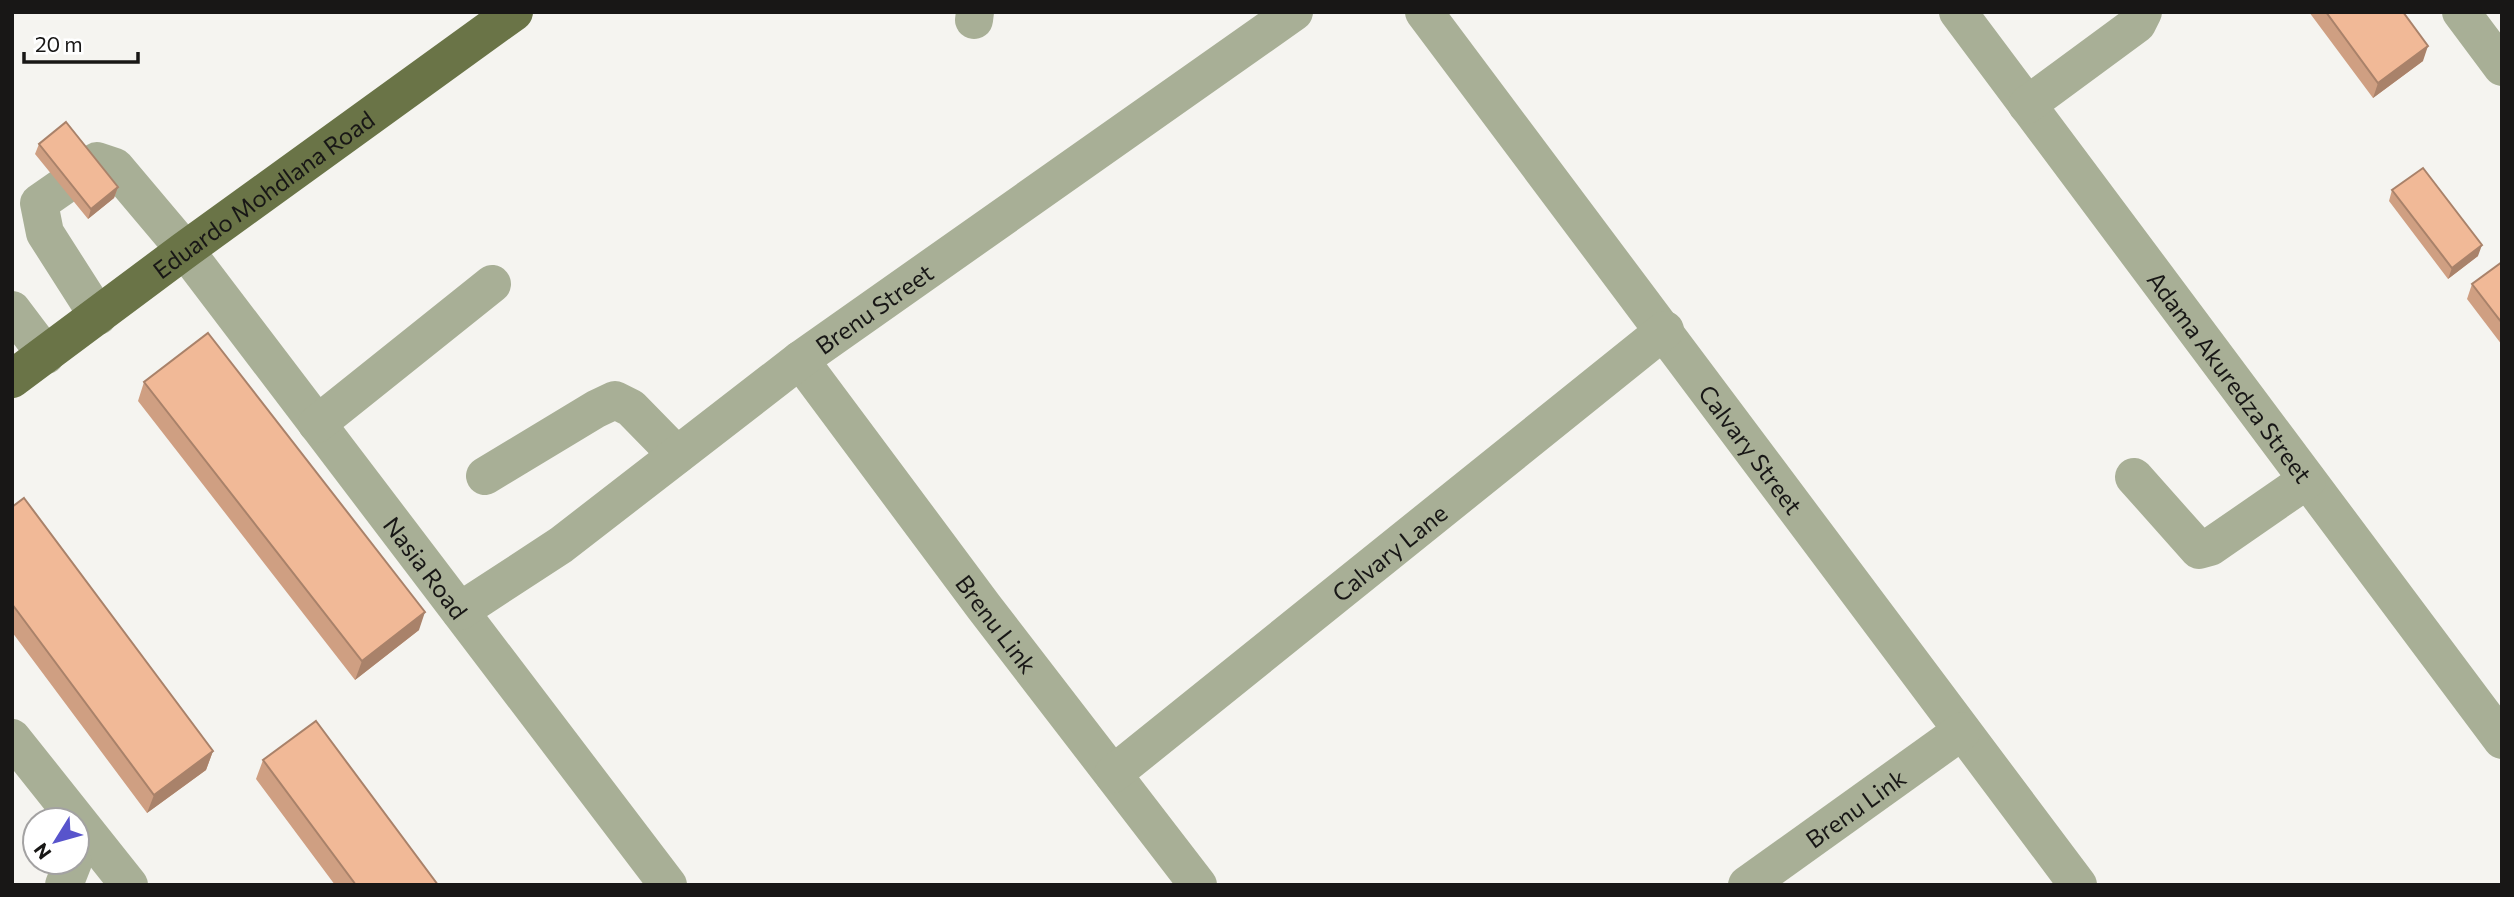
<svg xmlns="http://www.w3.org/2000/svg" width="2514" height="897" font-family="Commissioner,sans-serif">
  <rect width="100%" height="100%" fill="#f5f4f0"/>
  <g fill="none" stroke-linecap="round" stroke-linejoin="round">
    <g stroke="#a8af96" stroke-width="38">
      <path id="s1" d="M1424 12 2078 885"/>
      <path id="s2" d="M1958 12 2502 740"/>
      <path d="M2461 12 2502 67"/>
      <path d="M974 20 975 12"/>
      <path d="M2027 105 2137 24 2143 12"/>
      <path id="s3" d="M88 167 97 161 115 167 185 250 668 885"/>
      <path d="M62 187 39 203 45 233 98 316"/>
      <path d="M12 310 46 355"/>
      <path id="s4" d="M800 360 984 607 1198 885"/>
      <path d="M317 424 492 284"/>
      <path d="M485 476 596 409 615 400 631 408 677 455"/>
      <path d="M2134 477 2199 550 2210 547 2307 480"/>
      <path id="s5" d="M460 611 561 545 800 360 1294 12"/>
      <path d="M12 738 129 885"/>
      <path id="s6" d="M1113 774 1665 330"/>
      <path d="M64 885 73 862"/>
      <path id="s7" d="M1747 885 1962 731"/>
    </g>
    <path stroke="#6a7447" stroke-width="38" id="s8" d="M12 379 185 250 514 12"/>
  </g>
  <path fill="#cf9f82" d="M2309 12H2403L2423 61 2373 98Z
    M39 144 118 187 114 198 88 219 35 154Z
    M2392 190 2478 256 2448 279 2389 201Z
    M2502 262V345L2467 299 2472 284Z
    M144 382 419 630 355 680 138 401Z
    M12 507 213 751 206 770 147 813 12 632Z
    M263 760 438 885H335L256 779Z"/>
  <path fill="#a9826a" d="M2428 46 2423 61 2373 98 2378 83Z
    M118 187 114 198 88 219 91 209Z
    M2482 245 2478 256 2448 279 2452 268Z
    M425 612 419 630 355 680 362 661Z
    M213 751 206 770 147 813 154 795Z"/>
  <path fill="#f1b997" stroke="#a9826a" stroke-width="2" d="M2326 12H2403L2428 46 2378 83Z
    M66 122 118 187 91 209 39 144Z
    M2423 168 2482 245 2452 268 2392 190Z
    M2502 262V323L2472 284Z
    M208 333 425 612 362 661 144 382Z
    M24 498 213 751 154 795 12 604V507Z
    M316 721 438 885H356L263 760Z"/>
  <g text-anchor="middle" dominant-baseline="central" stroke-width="5" stroke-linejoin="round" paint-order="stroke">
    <g font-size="24" fill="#181716" stroke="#fff">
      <text stroke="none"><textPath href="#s8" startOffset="312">Eduardo Mohdlana Road</textPath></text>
      <text stroke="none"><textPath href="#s5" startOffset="513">Brenu Street</textPath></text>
      <text stroke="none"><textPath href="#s2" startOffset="455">Adama Akuredza Street</textPath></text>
      <text stroke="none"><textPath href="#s1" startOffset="546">Calvary Street</textPath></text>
      <text stroke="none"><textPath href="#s6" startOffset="354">Calvary Lane</textPath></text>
      <text stroke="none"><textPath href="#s3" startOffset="537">Nasia Road</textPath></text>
      <text stroke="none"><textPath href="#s4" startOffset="329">Brenu Link</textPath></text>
      <text stroke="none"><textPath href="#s7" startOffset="133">Brenu Link</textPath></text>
    </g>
  </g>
  <rect width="2514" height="897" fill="none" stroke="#181716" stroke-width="28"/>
  <g transform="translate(56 841) rotate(233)"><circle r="33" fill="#ffffff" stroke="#a3a2a2" stroke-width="2"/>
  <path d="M0-5L12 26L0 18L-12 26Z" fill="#5854cc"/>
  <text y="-10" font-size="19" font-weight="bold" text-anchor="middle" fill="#181716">N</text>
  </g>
  <path d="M24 52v10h114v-10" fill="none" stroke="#181716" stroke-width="3.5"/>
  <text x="35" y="52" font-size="21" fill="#181716" stroke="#ffffff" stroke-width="5" paint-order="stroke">20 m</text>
</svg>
